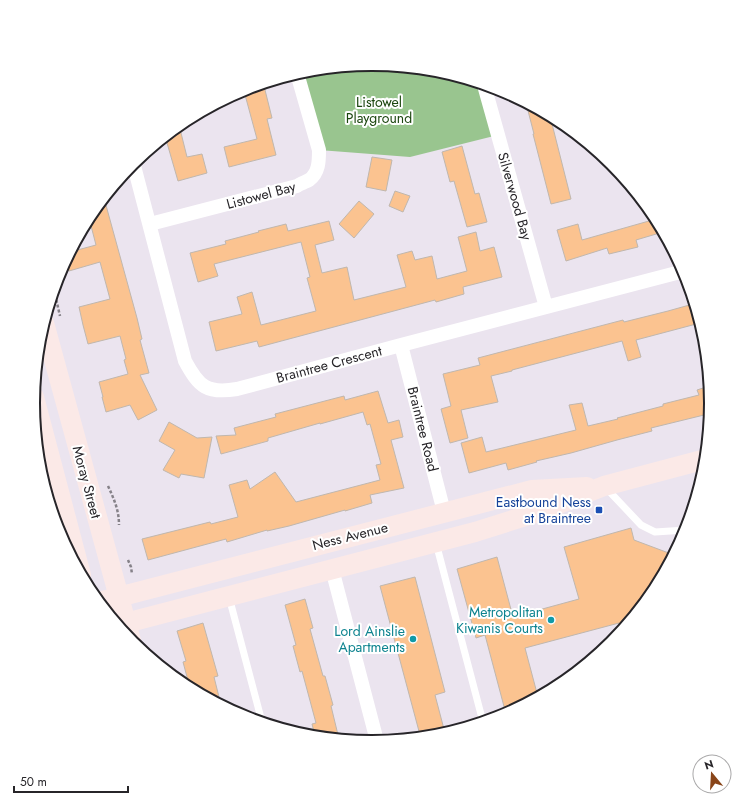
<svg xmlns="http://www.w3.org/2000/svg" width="744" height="806" font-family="Jost,sans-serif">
  <rect width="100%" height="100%" fill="#ebe4ef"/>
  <path fill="#99c58f" d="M372 64 438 71 484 85 498 135 410 157 319 150 297 73 306 70Z"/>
  <path fill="#fbc390" stroke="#c0b7ae" d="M264 86 272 118 267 119 276 155 229 167 224 147 257 139 244 91Z
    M526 103 550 116 571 199 551 204 533 134H534Z
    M179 125 187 157 202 154 207 173 178 181 165 136Z
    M462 146 475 194 479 193 487 222 467 227 454 181 450 182 442 152Z
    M372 157 392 160 386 191 366 187Z
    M395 191 410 196 403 212 389 206Z
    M104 198 137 318 142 339 140 340 149 373 140 375 157 410 138 420 130 405 106 412 102 397H103L99 382 128 374 124 360 126 359 120 336 88 344 83 325 79 307 110 299 100 262 69 271 66 260 70 252 96 245 89 218Z
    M359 201 374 214 354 238 339 224Z
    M656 219 663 232 636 240 638 247 609 254 607 248 566 261 557 230 578 224 582 240Z
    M329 221 334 240 315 245 322 273 347 267 354 300 406 287 397 255 412 251 415 260 432 256 437 279 467 271 458 237 476 232 480 251 494 247 502 277 463 287 464 294 436 302 435 300 259 347 257 341 216 351 209 322 242 314 237 297 252 292 261 325 316 311 307 278 310 277 301 242 214 264 218 276 198 282 190 253 226 244 225 241 259 232 258 231 286 224 288 231Z
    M693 304V305L695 304 700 323 636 340 641 357 628 361 622 341 512 370V371L491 376 498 402 461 410 468 438 450 443 441 409 451 406 443 374 480 365 478 358 623 320 624 322 668 311Z
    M709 386 711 403 709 422H706L704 415 651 428 652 431 617 440 571 453 536 461 537 462 508 470 506 463 469 473 461 443 482 437 486 452 576 430 569 405 582 403 588 426 618 419 617 418 663 406V404L699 395 697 390Z
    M378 391 388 423 399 420 403 437 391 440 404 488 370 495 372 503 345 511V510L289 526 267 531V530L227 542 226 539 148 560 142 539 210 522 211 524 238 517 229 485 247 480 250 489 275 472 296 502 380 480 376 465 381 464 370 424 367 425 363 412 320 424V423L268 438V441L221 454 216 436 236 435 234 428 276 417 275 414 344 396 345 400Z
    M169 422 197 438 212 437 204 478 181 474 179 478 163 470 175 450 159 441Z
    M631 528 634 540 674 555 654 592 622 631 619 623 525 648 538 697 506 714 485 635 476 638 457 569 497 557 513 617 579 599 564 547Z
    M415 577 445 692 435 695 445 733 438 736 427 737 426 733 420 735 380 586Z
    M305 599 313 628 310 629 323 676H325L333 705 331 706 339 739 315 736 312 724 316 723 302 671 300 672 293 646 296 645 285 605Z
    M203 623 218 676 214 677 221 705 190 688 183 662 186 661 177 631Z"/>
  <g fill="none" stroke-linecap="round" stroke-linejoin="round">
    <path stroke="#858188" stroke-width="2.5" stroke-dasharray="3 2" stroke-linecap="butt" d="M54 290 60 316
      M108 486C114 499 119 510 119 525
      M128 560 131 567 132 574"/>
    <path stroke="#fff" stroke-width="7" d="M607 489 641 525 655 532 686 530
      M436 543 483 722
      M229 597 262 722"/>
    <path stroke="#fff" stroke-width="14" d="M484 85 498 135 546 307
      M133 162 185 361C199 387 207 394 237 389L401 345 684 271
      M150 224 297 186C300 184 305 182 309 180 319 173 319 161 319 150L297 73
      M401 345 444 512
      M332 569 377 741"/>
    <path stroke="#fbe9e7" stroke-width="20" d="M44 323 131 641
      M34 397 81 575
      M99 602 532 490 587 487
      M118 625 475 532 538 512 604 486 706 459"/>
  </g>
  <rect fill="#1a4fb4" stroke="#fff" stroke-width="1.5" x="595" y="506" width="8" height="8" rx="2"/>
  <g fill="#0f9aa8" stroke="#fff" stroke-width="1.5">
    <circle cx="551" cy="620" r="4"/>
    <circle cx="413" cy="639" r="4"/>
  </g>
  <g text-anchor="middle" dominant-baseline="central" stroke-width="4" stroke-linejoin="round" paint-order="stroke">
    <g font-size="14" fill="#1a450d" stroke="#fff">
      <text x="379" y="102">Listowel<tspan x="379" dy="16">Playground</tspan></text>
    </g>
    <g font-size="14" fill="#272529" stroke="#fff">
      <text transform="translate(261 195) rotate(-15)">Listowel Bay</text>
      <text transform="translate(515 196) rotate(74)">Silverwood Bay</text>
      <text transform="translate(329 364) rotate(-15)">Braintree Crescent</text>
      <text transform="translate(423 429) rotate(76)">Braintree Road</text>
      <text transform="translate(87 482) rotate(75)">Moray Street</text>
      <text transform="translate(350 536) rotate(-14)">Ness Avenue</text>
    </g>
    <g font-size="14" fill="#164399" stroke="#fff" text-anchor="end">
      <text x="591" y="502">Eastbound Ness<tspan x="591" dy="16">at Braintree</tspan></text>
    </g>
    <g font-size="14" fill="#0d838f" stroke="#fff" text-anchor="end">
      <text x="543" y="612">Metropolitan<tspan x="543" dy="16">Kiwanis Courts</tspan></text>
      <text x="405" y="631">Lord Ainslie<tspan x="405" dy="16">Apartments</tspan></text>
    </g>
  </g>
  <path d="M0 0H744V806H0ZM40 403a332 332 0 1 1 664 0a332 332 0 1 1-664 0Z" fill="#fff" fill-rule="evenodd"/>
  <path fill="none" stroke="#272529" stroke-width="2" d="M40 403a332 332 0 1 1 664 0a332 332 0 1 1-664 0Z"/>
  <g transform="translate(712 774) rotate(342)"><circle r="19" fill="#ffffff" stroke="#a9a8a9"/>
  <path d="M0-3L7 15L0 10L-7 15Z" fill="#894519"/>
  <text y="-6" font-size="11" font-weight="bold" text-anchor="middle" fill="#272529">N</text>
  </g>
  <path d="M14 786v6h114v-6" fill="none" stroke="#272529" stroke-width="2"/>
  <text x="20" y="786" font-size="12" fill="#272529" stroke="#ffffff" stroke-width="3" paint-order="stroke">50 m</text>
</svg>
